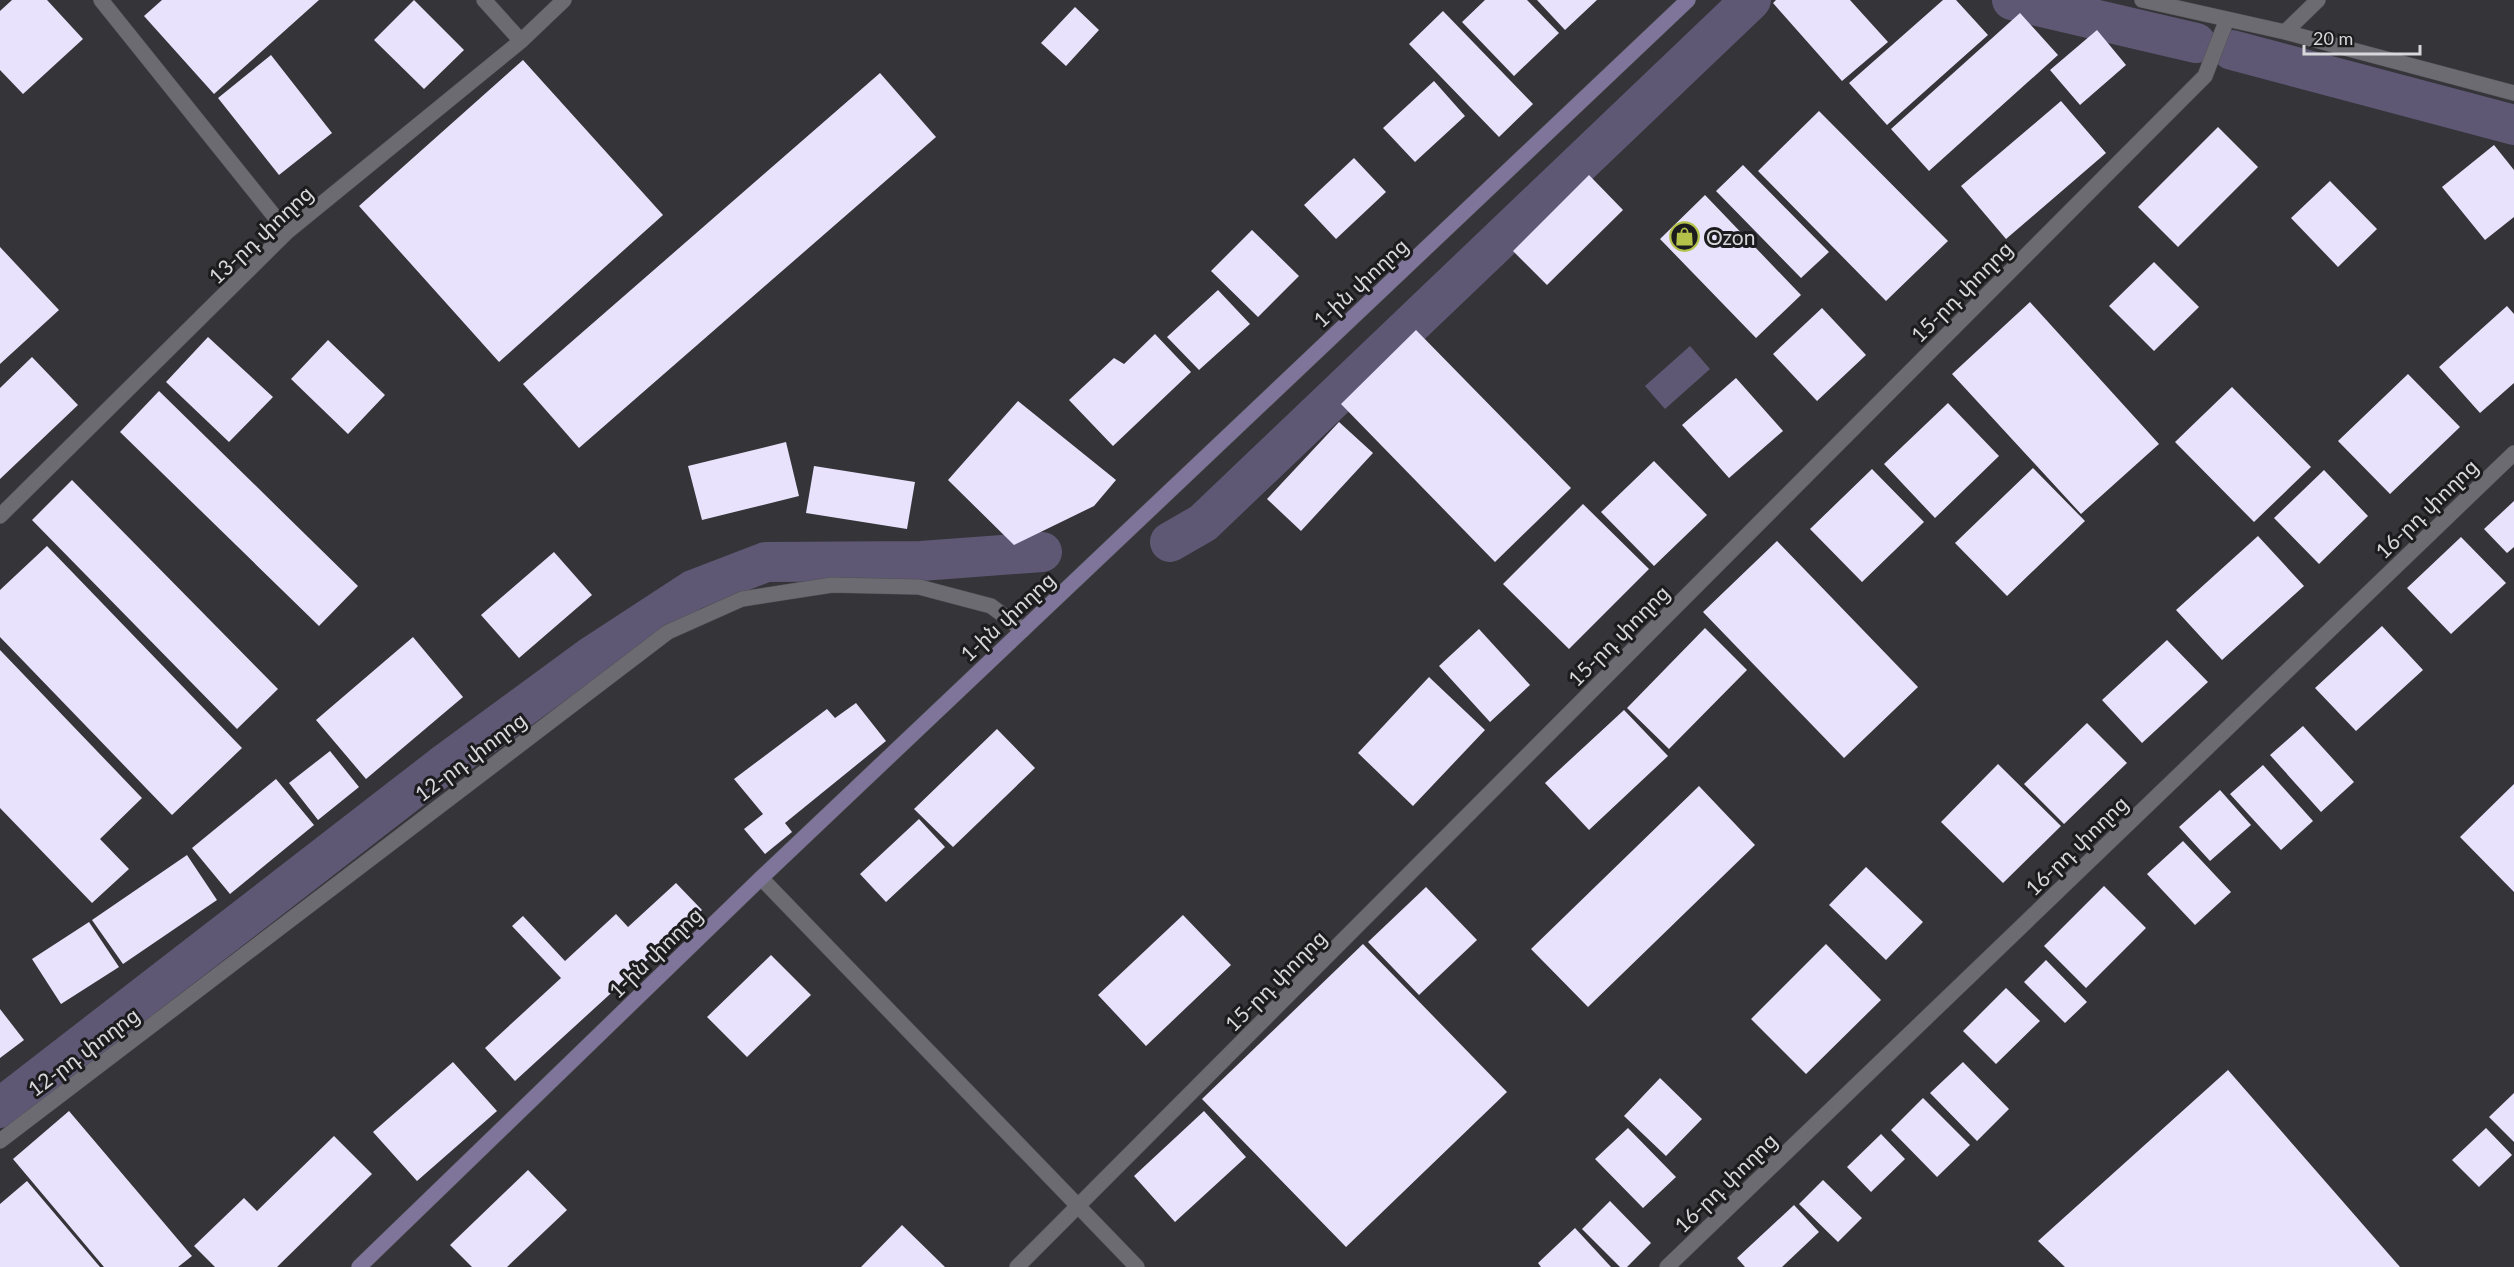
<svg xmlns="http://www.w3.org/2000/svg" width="2514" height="1267" font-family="Lato,'Noto Sans Armenian',sans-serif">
  <rect width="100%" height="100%" fill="#353439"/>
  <path fill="#5f5875" d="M1690 346 1710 369 1665 409 1645 386Z"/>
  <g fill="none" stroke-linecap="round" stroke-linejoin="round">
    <path stroke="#5f5875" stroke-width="40" d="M2012 0 2196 43
      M2232 50 2514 125
      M1170 542 1203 523 1751 0
      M0 1108 442 766 592 656 693 590 766 562 921 561 1042 552"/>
  </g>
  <path fill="#e8e2fd" d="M12 0H47L83 39 23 94 0 70V11Z
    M162 0H319L214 94 144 16Z
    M414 0 464 50 424 89 374 40Z
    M1485 0H1527L1559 33 1514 76 1462 22Z
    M1537 0H1597L1565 30Z
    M1776 0H1850L1888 42 1842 81 1773 3Z
    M1943 0H1956L1988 35 1887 125 1849 83Z
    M1075 7 1099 30 1066 66 1041 43Z
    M1443 11 1533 104 1499 137 1409 44Z
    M2020 13 2058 55 1929 171 1891 129Z
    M2097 30 2126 65 2080 105 2050 70Z
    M271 55 332 133 279 175 218 98Z
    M523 60 663 215 499 362 359 206Z
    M880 73 936 137 579 448 523 384Z
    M1434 81 1465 116 1415 162 1383 128Z
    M2061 101 2106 153 2006 239 1961 186Z
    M1819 111 1948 241 1886 301 1758 171Z
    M2218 127 2258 167 2178 247 2138 207Z
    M2494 145 2514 170V217L2485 240 2442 187Z
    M1354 158 1386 192 1336 239 1304 205Z
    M1743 165 1829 252 1801 278 1716 191Z
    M1589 175 1623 210 1547 285 1513 251Z
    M2330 181 2377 229 2338 267 2291 218Z
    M1705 195 1801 295 1756 338 1660 239Z
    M1252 230 1299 276 1258 317 1211 271Z
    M0 247 59 310 0 364Z
    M2154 262 2199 307 2154 351 2109 306Z
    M1218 290 1250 324 1199 370 1167 337Z
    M2030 302 2159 444 2081 514 1952 374Z
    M2507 306 2514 314V383L2480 413 2439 367Z
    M1822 308 1866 355 1817 401 1773 354Z
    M1416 330 1571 488 1495 562 1341 404Z
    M1155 334 1191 372 1113 446 1069 400 1114 358 1124 364Z
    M208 337 273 397 229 442 166 382Z
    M328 340 385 395 348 434 291 379Z
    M32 357 78 405 0 479V388Z
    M2408 374 2460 427 2390 494 2338 441Z
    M1736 378 1783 431 1729 478 1682 425Z
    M2232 387 2311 467 2254 522 2175 442Z
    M159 391 358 586 319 626 120 432Z
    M1018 401 1116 480 1094 506 1014 545 948 480Z
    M1948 403 1999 456 1935 518 1884 464Z
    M1339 422 1373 453 1301 531 1267 499Z
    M786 442 799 496 702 520 688 466Z
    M1654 461 1707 515 1654 566 1601 512Z
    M814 466 915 482 907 529 806 513Z
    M2033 468 2085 521 2007 596 1955 543Z
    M1872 469 1924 522 1862 582 1810 529Z
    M2324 470 2368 516 2319 564 2274 518Z
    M72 480 278 689 237 729 32 520Z
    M2514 501V547L2507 553 2484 529Z
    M1583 504 1649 569 1569 649 1503 584Z
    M2258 536 2304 586 2222 660 2176 610Z
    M2461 537 2506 583 2451 634 2407 588Z
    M1777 541 1918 687 1844 758 1703 612Z
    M47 546 242 748 172 815 0 637V590Z
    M554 552 592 595 519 658 481 615Z
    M2382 626 2423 670 2356 731 2315 688Z
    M1705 628 1747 670 1669 749 1627 708Z
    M1479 629 1530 685 1490 722 1439 666Z
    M413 637 463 697 366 779 316 720Z
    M2167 640 2208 682 2142 743 2102 700Z
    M0 650 142 798 100 839 129 869 92 903 0 808Z
    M1429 677 1485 730 1413 806 1358 753Z
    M856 703 886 741 785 823 792 832 765 854 744 829 763 814 734 779 827 709 835 718Z
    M1624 710 1668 756 1589 830 1545 783Z
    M2087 723 2127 763 2064 824 2024 784Z
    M2303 726 2354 782 2321 812 2270 755Z
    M997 729 1035 768 953 847 914 809Z
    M330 751 359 787 318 820 289 783Z
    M1998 764 2061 826 2003 883 1941 822Z
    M2263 765 2313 821 2281 850 2230 794Z
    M276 779 314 825 230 894 192 848Z
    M2514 784V892L2460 837Z
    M1699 786 1755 845 1588 1007 1531 949Z
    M2220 790 2251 825 2210 861 2179 827Z
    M919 819 945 847 886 902 860 874Z
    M2183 841 2231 892 2195 925 2147 874Z
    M187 855 217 900 123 964 92 920Z
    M1866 867 1923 922 1886 960 1829 905Z
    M676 883 702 910 515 1081 485 1048 561 978 512 926 523 916 565 961 616 914 628 927Z
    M2104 886 2146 928 2086 988 2044 946Z
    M1426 887 1477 940 1419 995 1368 942Z
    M1183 915 1231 965 1146 1046 1098 995Z
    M89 922 119 967 61 1004 32 959Z
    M1363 944 1507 1092 1346 1247 1202 1099Z
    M1826 944 1881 1000 1806 1074 1751 1019Z
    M771 955 811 995 747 1057 707 1017Z
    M2046 960 2087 1002 2065 1023 2024 982Z
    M2006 988 2040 1021 1996 1064 1963 1031Z
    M0 1009 24 1040 0 1058Z
    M453 1062 497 1111 417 1181 373 1132Z
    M1963 1062 2009 1109 1977 1141 1930 1093Z
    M2228 1070 2400 1267H2065L2038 1241Z
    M1660 1078 1702 1119 1666 1156 1624 1116Z
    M2514 1093V1142L2489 1117Z
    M1923 1098 1970 1145 1937 1177 1891 1130Z
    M69 1111 192 1256 178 1267H104L13 1159Z
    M1204 1111 1246 1157 1175 1222 1134 1176Z
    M1628 1128 1676 1177 1643 1208 1595 1159Z
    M2486 1128 2512 1155 2479 1187 2452 1160Z
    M1881 1134 1905 1159 1871 1192 1847 1167Z
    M334 1136 372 1174 277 1267H215L194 1246 244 1198 257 1211Z
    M528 1170 567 1210 507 1267H472L450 1245Z
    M1823 1180 1862 1218 1838 1242 1799 1204Z
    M27 1181 100 1267H0V1204Z
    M1610 1201 1651 1243 1627 1267H1620L1582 1229Z
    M1794 1205 1819 1232 1782 1267H1745L1737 1258Z
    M902 1225 945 1267H861Z
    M1575 1228 1611 1267H1541L1538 1263Z"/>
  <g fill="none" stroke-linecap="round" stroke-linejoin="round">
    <defs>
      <path id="minor" d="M101 0 287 232
        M484 0 521 41
        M2142 0 2285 32 2514 93
        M2285 32 2318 0
        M0 516 287 232 521 41 564 0
        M761 878 1137 1267
        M0 1141 668 632 742 599 832 585 919 587 991 606 1023 630
        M1017 1267 2205 76 2227 19
        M1667 1267 2514 453"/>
      <path id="secondary" d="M359 1267 761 878 1688 0"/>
    </defs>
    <use href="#minor" stroke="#515055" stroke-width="16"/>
    <use href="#secondary" stroke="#515055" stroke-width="16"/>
    <use href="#minor" stroke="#6c6b71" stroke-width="15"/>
    <use href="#secondary" stroke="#7f759a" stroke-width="15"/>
  </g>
  <defs>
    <symbol id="shop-ring" viewBox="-11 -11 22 22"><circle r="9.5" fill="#1c1c1e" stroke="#b4c24a" stroke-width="1.5"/><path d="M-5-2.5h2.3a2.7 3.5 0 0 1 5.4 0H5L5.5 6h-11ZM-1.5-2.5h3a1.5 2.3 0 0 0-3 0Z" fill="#b4c24a"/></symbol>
  </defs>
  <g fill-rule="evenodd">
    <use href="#shop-ring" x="1668" y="220" width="33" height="33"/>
  </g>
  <g text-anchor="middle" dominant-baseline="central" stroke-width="6" stroke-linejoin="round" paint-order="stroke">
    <g font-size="21" fill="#d8d7db" stroke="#1c1c1e">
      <text transform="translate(260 234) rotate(-43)">13-րդ փողոց</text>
      <text transform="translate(1360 282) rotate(-43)">1-ին փողոց</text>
      <text transform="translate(1961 291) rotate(-45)">15-րդ փողոց</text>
      <text transform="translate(2426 508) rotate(-44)">16-րդ փողոց</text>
      <text transform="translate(1007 616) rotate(-43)">1-ին փողոց</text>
      <text transform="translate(1618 635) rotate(-45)">15-րդ փողոց</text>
      <text transform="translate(470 756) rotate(-37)">12-րդ փողոց</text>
      <text transform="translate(2076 845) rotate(-44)">16-րդ փողոց</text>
      <text transform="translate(655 952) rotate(-44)">1-ին փողոց</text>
      <text transform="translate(1275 980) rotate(-45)">15-րդ փողոց</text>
      <text transform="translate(83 1051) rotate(-37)">12-րդ փողոց</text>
      <text transform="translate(1725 1182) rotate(-44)">16-րդ փողոց</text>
    </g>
    <g font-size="21" fill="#d8d7db" stroke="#1c1c1e" text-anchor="start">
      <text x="1706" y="236">Ozon</text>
    </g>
  </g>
  <path d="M2304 45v9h116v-9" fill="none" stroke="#d8d7db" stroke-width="3"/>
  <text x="2313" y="45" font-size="18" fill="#d8d7db" stroke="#1c1c1e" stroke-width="4.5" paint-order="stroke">20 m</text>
</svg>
